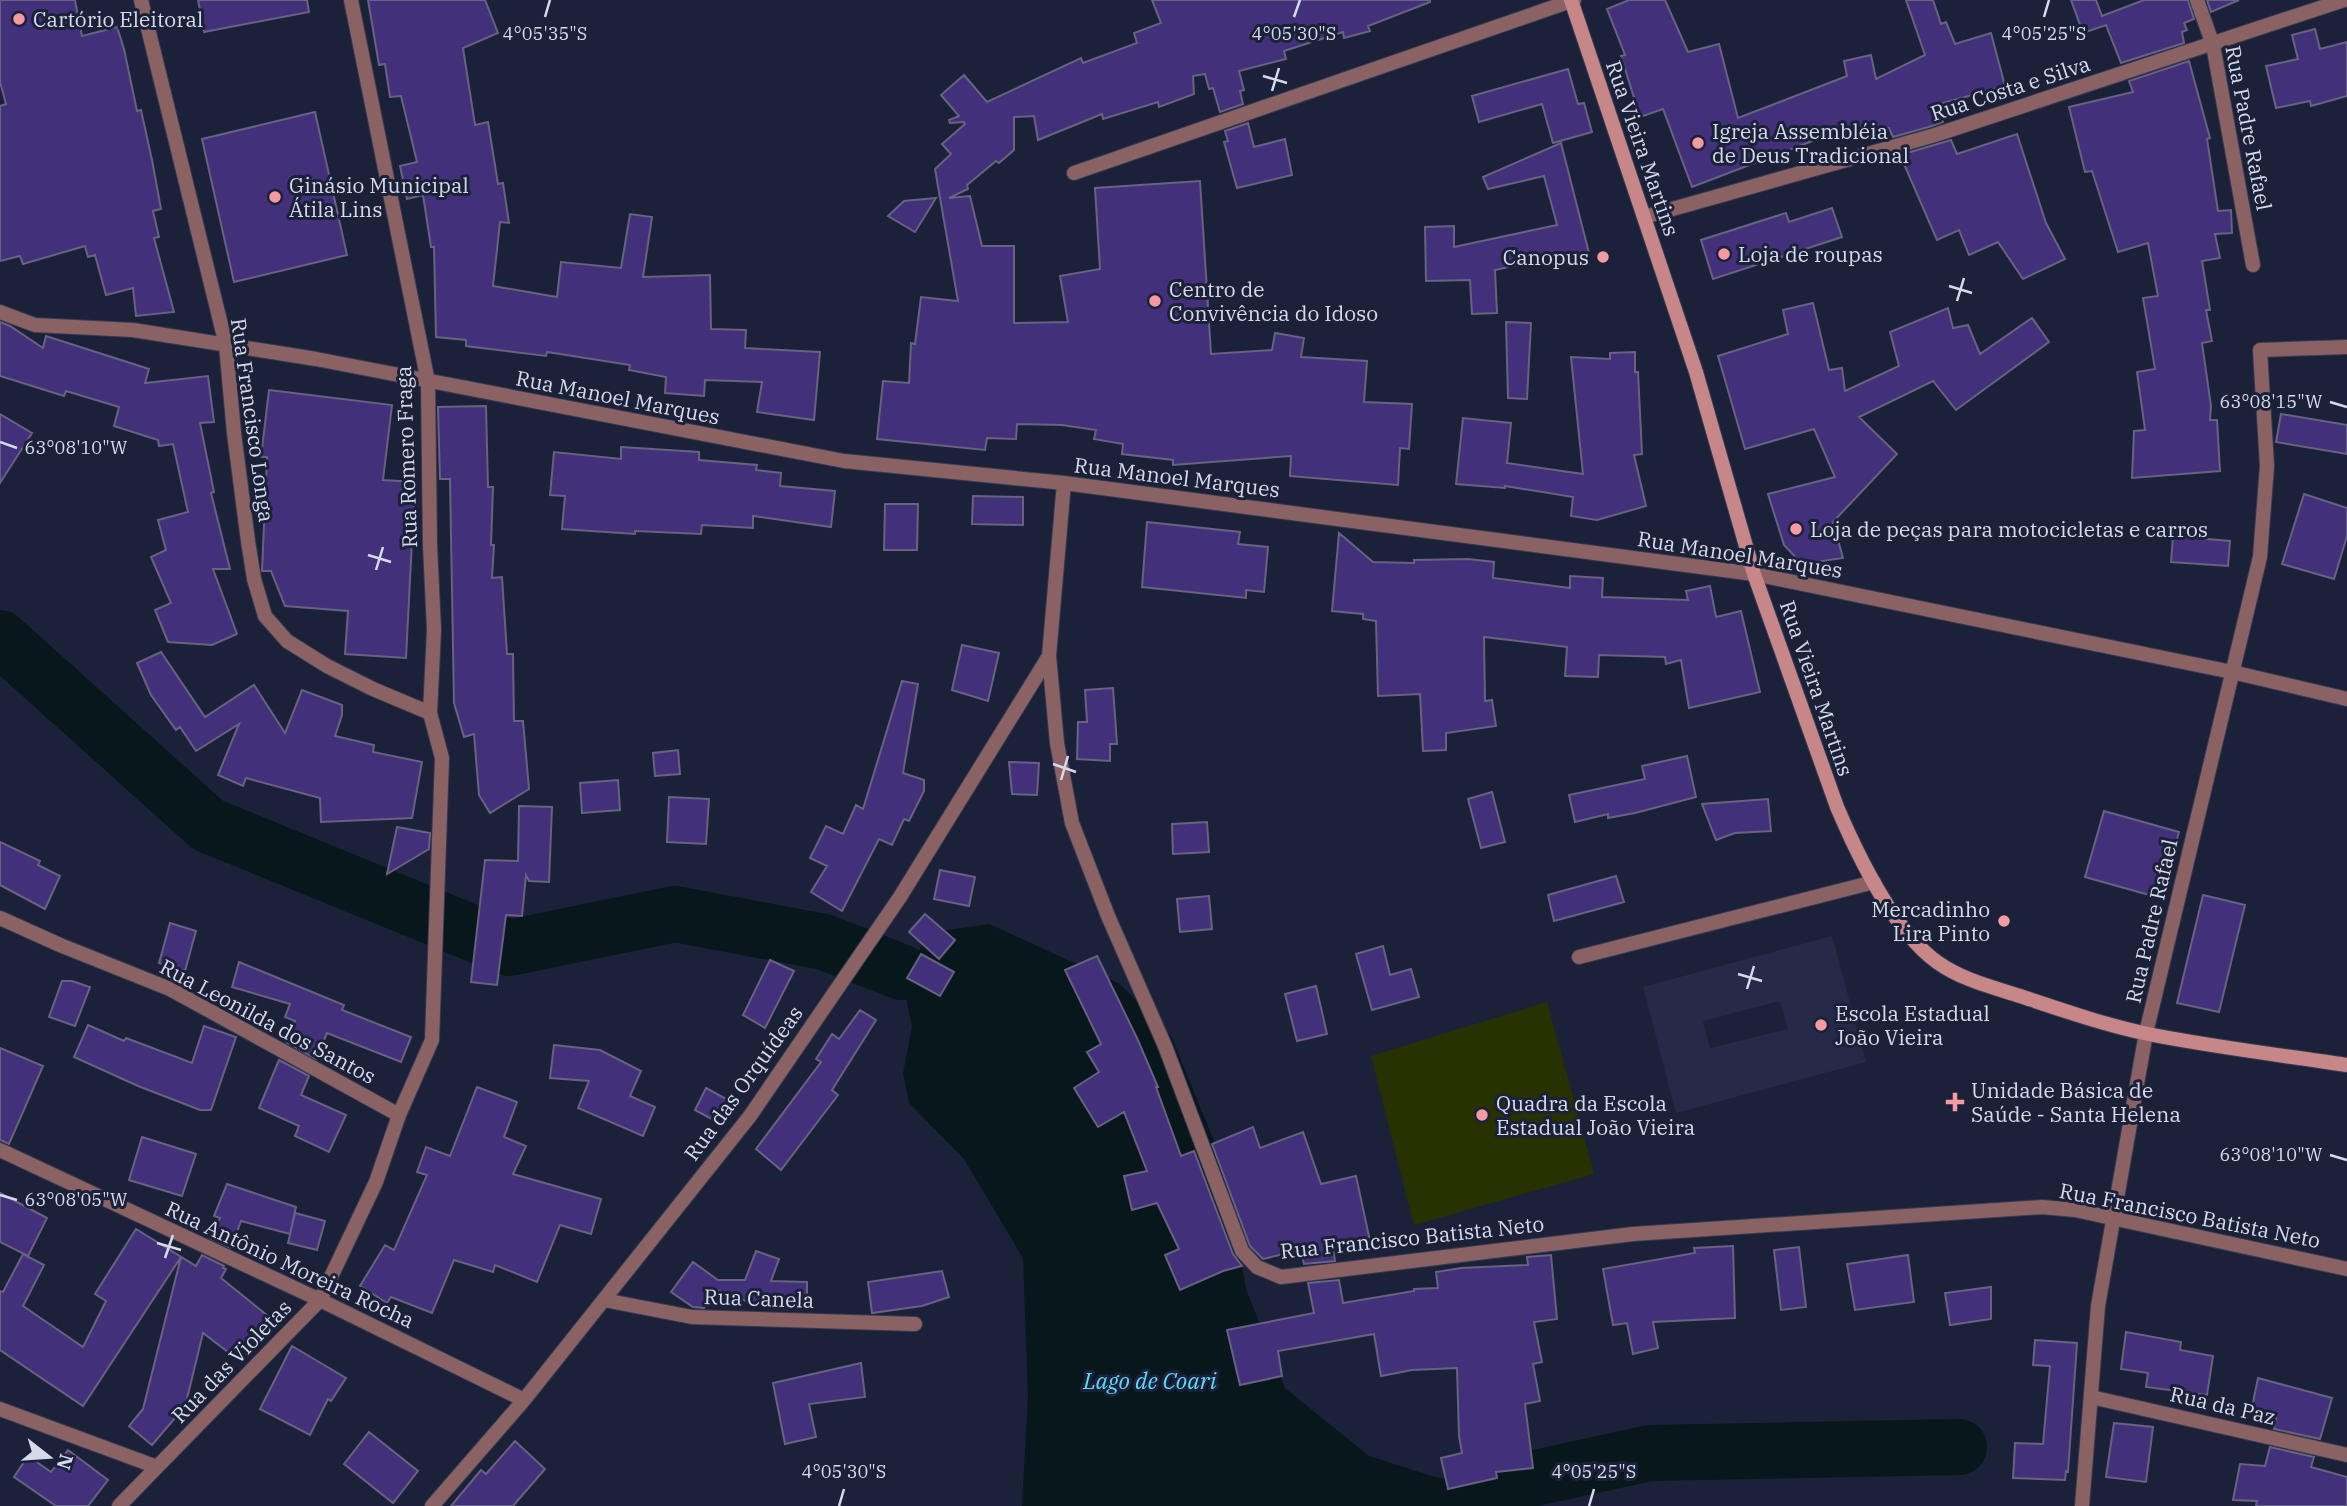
<svg xmlns="http://www.w3.org/2000/svg" width="2347" height="1506" font-family="'IBM Plex Serif',serif">
  <rect width="100%" height="100%" fill="#1c213a"/>
  <path fill="#242a48" fill-rule="evenodd" d="M1832 936 1866 1062 1676 1113 1643 987ZM1780 1001 1788 1029 1710 1048 1703 1021Z"/>
  <path fill="#273200" d="M1547 1002 1594 1174 1414 1225 1371 1056Z"/>
  <path fill="#07171b" d="M989 924 1120 984 1171 1036 1223 1163 1246 1289 1285 1388 1369 1456 1435 1477 1498 1486 1487 1506H1022L1028 1397 1023 1258 964 1159 909 1103 903 1073 912 1027 901 972 934 932Z"/>
  <g fill="none" stroke-linecap="round" stroke-linejoin="round">
    <path stroke="#07171b" stroke-width="56" d="M0 638 208 825 509 948 675 914 824 942 901 972
      M1498 1486 1650 1453 1959 1447"/>
  </g>
  <path fill="#42317a" stroke="#666280" stroke-width="2" d="M0 0H75L82 36 117 27 124 49 137 111 141 110 152 160 161 209 153 211 159 237 154 238 174 312 136 316 133 288 106 295 95 255 88 257 85 246 23 264 20 256 0 261V106L6 104 0 82Z
    M198 0H307L309 12 204 32Z
    M368 0H485L498 33 463 48 475 125 488 122 498 184 503 183 509 223 500 222 493 286 557 297 561 262 621 268 630 214 652 217 643 277 710 275 711 329 746 330 745 348 820 352 814 420 757 412 762 382 705 380 704 396 665 393 666 377 629 370 630 365 547 352 546 356 466 346V340L436 337 434 247H431L423 195 407 199 400 166 417 162 401 96 390 97 385 64 379 65Z
    M1152 0H1430V2L1368 26 1370 31 1344 38 1343 32 1284 51 1286 59 1239 71 1244 90 1240 91 1243 104 1220 112 1213 88 1209 89 1205 74 1193 76 1194 94 1159 107 1158 102 1103 119 1102 114 1038 140 1034 116 1014 117V150L999 163 996 161 967 185 968 189 949 198 970 196 982 246H1014V323L1068 322 1060 276 1100 269 1095 188 1200 181 1211 354 1272 350 1275 333 1304 338 1301 357 1367 361 1364 402 1412 404 1409 449 1400 448 1398 485 1290 476 1291 456 1173 465V460L1122 454 1123 444 1094 439 1096 430 1062 425 1017 424 1016 439 987 438 985 450 877 439 883 381 909 383 911 343 915 344 921 297 958 301 935 169 951 154 942 144 965 124 964 122 950 123 949 120 959 116 941 95 964 75 987 102 1081 58 1083 63 1137 43 1134 33 1161 23Z
    M1629 0H1665L1688 52 1719 44 1738 118 1847 76 1844 61 1871 55 1876 79 1925 55 1906 0H1933L1941 24 1946 22 1955 44 1991 33 2005 86 1936 105 1943 122 1932 126 1893 137 1889 128 1859 134 1857 124 1692 187 1663 109 1640 117 1621 56 1625 55 1607 9Z
    M2071 0H2096L2102 16 2144 0H2188L2194 19 2184 23 2187 30 2182 32 2184 43 2121 63 2106 25 2083 33Z
    M2207 0H2239L2211 12Z
    M2315 29 2320 49 2347 42V96L2311 106 2310 101 2276 108 2266 66 2298 59 2292 35Z
    M2189 61 2210 138 2207 139 2218 211 2231 210 2232 233 2215 234 2220 258 2202 261 2210 310H2206L2212 341 2202 343 2211 406 2210 420H2217L2220 471 2132 478 2134 431 2145 430 2137 372 2155 369 2143 298 2158 296 2148 243 2118 252 2092 171 2085 172 2069 107 2133 92 2129 81Z
    M1568 69 1578 104 1584 103 1592 132 1553 143 1542 104 1479 122 1472 96Z
    M315 112 347 255 234 282 202 139Z
    M1248 123 1254 147 1285 139 1292 175 1237 188 1224 142 1228 141 1225 131Z
    M2017 134 2046 223 2065 259 2023 279 1998 242 1969 255 1959 230 1937 240 1900 155 1951 140 1957 154Z
    M1561 143 1589 253 1564 259 1563 255 1495 270 1497 313 1472 314 1470 280 1426 281 1425 227 1454 226V247L1557 225 1544 176 1488 189 1483 177Z
    M936 198 915 232 888 216 904 201Z
    M1832 208 1842 237 1713 279 1701 240 1786 213 1789 222Z
    M1813 303 1829 370 1842 368 1845 391 1899 366 1890 332 1948 308 1953 328 1968 325 1980 354 2032 318 2049 342 1956 410 1933 381 1859 417 1897 454 1833 522 1843 558 1802 564 1784 545 1768 494 1835 477 1814 429 1745 449 1718 356 1788 334 1783 310Z
    M0 322 10 326 43 348 46 336 149 369 145 383 208 376 214 422 200 423 214 492 211 493 230 569H213L237 634 212 645 168 642 155 610 171 603 151 557 166 550 158 520 188 512 173 444 159 446 158 440 114 426 119 407 66 391 64 396 0 376Z
    M1506 322 1531 323 1527 399 1508 398Z
    M1635 352V372H1638L1642 454 1634 455 1646 506 1597 520 1571 516 1573 497 1505 486V488L1456 484 1463 418 1511 423 1507 463 1583 474 1571 357 1610 359V353Z
    M269 390 392 405 383 480 415 482 406 658 345 654 348 611 285 606 271 571H262L267 457H261Z
    M486 406 488 487H493L491 545H494L492 578 502 577 507 654H513L514 721H523L529 789 490 813 479 795 474 734 464 737 454 703 450 479H440L438 407Z
    M0 414 32 433 0 483Z
    M2281 414 2347 425V454L2276 442Z
    M621 447 699 452V460L757 465 756 470 781 473 780 486 835 491 831 527 753 516V528L702 525 701 534 635 531V534L562 529 565 496 550 495 554 452 621 459Z
    M2304 494 2347 508V536L2334 579 2282 564Z
    M973 496 1023 497V525L972 524Z
    M885 504H918L917 550H884Z
    M1147 522 1240 532 1238 544 1268 547 1264 592 1246 590V598L1142 587Z
    M1339 533 1373 562 1414 563V560L1468 559 1494 562 1493 578 1570 588V576L1603 578 1602 597 1688 600 1686 591 1710 586 1716 617 1741 611 1760 692 1689 708 1681 660 1666 664 1665 657 1599 655 1598 677 1565 676 1567 647 1484 637 1485 701 1492 700 1496 726 1446 733V750L1423 751 1420 694 1378 696 1376 621 1363 619V614L1332 611Z
    M2173 536 2230 541 2228 566 2171 562Z
    M962 645 999 653 988 701 952 690Z
    M161 652 205 717 254 685 285 733 302 690 342 705V715L335 736 374 745 373 752 422 762 412 818 321 822 320 798 246 778 243 786 218 775 239 724 196 751 180 727 176 730 151 695 137 663Z
    M902 681 918 684 903 773 924 780V791L909 821 904 819 892 845 879 839 842 911 811 892 827 866 810 858 826 826 843 834 856 805 863 809Z
    M1113 688 1117 744H1110V761L1077 759 1078 722H1087L1085 690Z
    M678 750 680 774 655 776 653 753Z
    M1687 756 1696 797 1635 813 1608 818V814L1575 822 1569 795 1645 779 1642 766Z
    M1009 762 1039 763 1037 795 1012 794Z
    M618 780 620 810 582 813 580 783Z
    M1492 792 1505 842 1481 848 1468 799Z
    M669 797 709 799 706 844 667 842Z
    M1768 799 1771 831 1735 833 1716 840 1702 804Z
    M519 806 552 807 549 882 529 881 526 875 522 916 506 915 497 985 471 982 485 860 518 861Z
    M2104 811 2179 832 2160 898 2085 877Z
    M1207 822 1209 852 1173 854 1172 824Z
    M397 827 430 833 429 849 387 874Z
    M0 842 40 861 38 865 60 876 45 909 0 885Z
    M940 870 975 877 969 906 934 899Z
    M1616 876 1624 902 1554 921 1548 895Z
    M2203 895 2245 905 2219 1012 2177 1003Z
    M1209 896 1212 929 1180 932 1177 899Z
    M925 914 955 940 939 959 909 932Z
    M170 923 196 931 185 971 159 963Z
    M1383 946 1390 975 1411 969 1419 997 1372 1010 1356 954Z
    M921 954 954 972 940 996 907 978Z
    M1097 956 1137 1038 1158 1087H1156L1181 1156 1194 1151 1233 1254 1242 1266 1223 1271 1180 1290 1165 1255 1179 1249 1157 1203 1132 1210 1124 1176 1147 1171 1124 1112 1098 1127 1074 1088 1099 1072 1087 1052 1101 1044 1065 970Z
    M770 960 794 971 765 1028 743 1015Z
    M239 962 344 1005 342 1010 411 1037 401 1062 327 1033 316 1059 286 1042 295 1021 285 1017 290 1004 232 987Z
    M62 981H72L90 987 75 1026 49 1017Z
    M1316 986 1327 1034 1297 1041 1285 994Z
    M860 1010 876 1020 832 1090 838 1095 781 1170 756 1149 821 1062 816 1059 832 1034 839 1039Z
    M88 1025 124 1041 126 1038 192 1063 204 1026 236 1037 211 1110H200L138 1086 74 1057Z
    M554 1045 600 1050 641 1071 630 1096 655 1107 643 1136 578 1108 589 1081 550 1078Z
    M0 1048 43 1066 9 1144 0 1140Z
    M279 1060 309 1076 301 1095 346 1115 329 1152 295 1136 299 1126 259 1108Z
    M477 1087 517 1102 504 1137 526 1146 513 1174 601 1199 591 1234 560 1225 537 1282 495 1265 493 1272 454 1260 432 1313 391 1297 387 1303 360 1286 385 1245 394 1250 427 1175 417 1172 426 1147 450 1156Z
    M706 1088 728 1100 717 1122 695 1110Z
    M1253 1127 1260 1148 1303 1132 1321 1184 1356 1176 1370 1241 1333 1248 1335 1261 1304 1264 1301 1250 1263 1259 1250 1246 1212 1144Z
    M142 1137 196 1154 182 1196 129 1180Z
    M227 1184 296 1207 290 1234 241 1221 231 1248 210 1238 220 1218 214 1216Z
    M0 1193 47 1218 28 1256 0 1242Z
    M295 1213 325 1221 317 1250 288 1243Z
    M136 1229 196 1266 202 1255 224 1266 223 1268 226 1269 221 1278 268 1316 236 1358 203 1333 184 1411H181L152 1445 129 1426 143 1409 181 1257 83 1406 0 1350V1291L3 1292 23 1254 44 1265 23 1306 83 1347 106 1301 95 1294Z
    M1733 1246 1735 1318 1653 1322 1658 1348 1633 1354 1627 1323 1613 1325 1603 1269 1695 1253 1694 1248Z
    M1799 1247 1806 1307 1781 1310 1774 1250Z
    M756 1251 779 1259 771 1281 807 1282V1309L765 1308 717 1290 704 1308 693 1307 671 1292 693 1262 718 1280H745Z
    M1551 1255 1557 1319 1534 1322 1542 1362 1533 1364 1540 1401 1525 1404 1533 1468 1496 1472 1497 1478 1448 1489 1441 1458 1462 1453 1459 1436 1457 1368 1412 1370 1381 1376 1374 1334 1278 1351 1282 1376 1240 1385 1227 1330 1314 1313 1308 1283 1339 1280 1343 1303 1414 1291V1289L1438 1288 1436 1272 1461 1268 1528 1265 1527 1257Z
    M1908 1255 1914 1302 1855 1310 1847 1264Z
    M942 1271 949 1297 922 1306 872 1313 868 1282Z
    M1991 1287V1319L1950 1325 1945 1293Z
    M2126 1332 2181 1342 2180 1350 2213 1356 2207 1395 2146 1387 2148 1373 2121 1369Z
    M2035 1340 2077 1343 2068 1472 2066 1471 2065 1480 2013 1478 2015 1443 2043 1444 2050 1366 2033 1365Z
    M292 1346 346 1378 331 1401 328 1399 310 1435 260 1409Z
    M861 1363 865 1397 809 1404 816 1437 785 1444 773 1383Z
    M2258 1378 2332 1398 2320 1439 2274 1429 2276 1418 2251 1412Z
    M2114 1423 2153 1427 2146 1482 2106 1477Z
    M369 1432 418 1471 393 1503 344 1464Z
    M515 1441 545 1469 513 1506H451L481 1470 486 1474Z
    M2270 1447 2314 1457 2311 1467 2347 1477V1506H2256L2257 1501 2233 1500 2240 1464 2265 1466Z
    M68 1450 108 1480 88 1506H56L14 1477 28 1456 51 1472Z"/>
  <g fill="none" stroke-linecap="round" stroke-linejoin="round">
    <defs>
      <path id="street" d="M141 0 226 345 234 433 248 541 254 579 265 616 287 641 327 666 373 689 430 713
        M2197 0 2213 45 2253 265
        M1074 173 1574 0
        M1644 217 1935 135 2344 0
        M0 312 35 325 133 330 316 359 844 461 1064 483 1754 574 2232 672 2347 699
        M1064 483 1049 656 1057 743 1072 823 1108 916 1165 1046 1242 1251 1257 1267 1281 1277 1633 1234 2042 1207 2075 1210 2347 1269
        M0 918 60 945 170 989 399 1115
        M1579 957 1874 882
        M0 1150 320 1300 524 1400
        M604 1300 692 1317 915 1324
        M2091 1397 2347 1455
        M0 1409 157 1467
        M119 1506 320 1300 376 1182 399 1115 432 1040 442 758 430 713 434 630 430 545 428 382 351 0
        M432 1506 524 1400 750 1116 900 897 1049 656
        M2082 1506 2098 1306 2146 1033 2260 557 2267 466 2260 350 2347 347"/>
      <path id="secondary" d="M1571 0 1696 372 1754 574 1837 807C1858 856 1893 930 1937 962 1962 980 1992 987 2020 996 2062 1010 2105 1025 2148 1034 2213 1047 2281 1055 2347 1065"/>
    </defs>
    <use href="#street" stroke="#363b53" stroke-width="16"/>
    <use href="#secondary" stroke="#363b53" stroke-width="16"/>
    <use href="#street" stroke="#8b6263" stroke-width="14"/>
    <use href="#secondary" stroke="#c78688" stroke-width="14"/>
  </g>
  <path fill="none" stroke="#d5daeb" stroke-width="2.5" d="M545 17 550 0M1294 17 1300 0M2044 17 2049 0M1263 76 1287 83M1272 91 1279 68M1949 286 1972 293M1957 301 1964 278M2330 402 2347 407M0 442 17 448M368 555 391 562M376 570 383 547M1053 764 1076 772M1061 780 1068 756M1738 974 1762 981M1747 989 1754 966M2330 1155 2347 1160M0 1195 17 1200M157 1243 181 1250M165 1258 173 1235M839 1506 844 1489M1589 1506 1594 1489"/>
  <g fill="#f49aa2" stroke="#1c213a" stroke-width="2.5">
    <circle cx="19" cy="19" r="7"/>
    <circle cx="1698" cy="143" r="7"/>
    <circle cx="275" cy="197" r="7"/>
    <circle cx="1724" cy="254" r="7"/>
    <circle cx="1603" cy="257" r="7"/>
    <circle cx="1155" cy="301" r="7"/>
    <circle cx="1796" cy="529" r="7"/>
    <circle cx="2004" cy="921" r="7"/>
    <circle cx="1821" cy="1025" r="7"/>
    <path d="M1951.5 1091.5h7v7h7v7h-7v7h-7v-7h-7v-7h7z"/>
    <circle cx="1482" cy="1115" r="7"/>
  </g>
  <g text-anchor="middle" dominant-baseline="central" stroke-width="6" stroke-linejoin="round" paint-order="stroke">
    <g font-size="21" fill="#d5daeb" stroke="#1c213a" text-anchor="start">
      <text x="33" y="19">Cartório Eleitoral</text>
      <text x="1712" y="131">Igreja Assembléia<tspan x="1712" dy="24">de Deus Tradicional</tspan></text>
      <text x="289" y="185">Ginásio Municipal<tspan x="289" dy="24">Átila Lins</tspan></text>
      <text x="1738" y="254">Loja de roupas</text>
      <text x="1589" y="257" text-anchor="end">Canopus</text>
      <text x="1169" y="289">Centro de<tspan x="1169" dy="24">Convivência do Idoso</tspan></text>
      <text x="1810" y="529">Loja de peças para motocicletas e carros</text>
      <text x="1990" y="909" text-anchor="end">Mercadinho<tspan x="1990" dy="24">Lira Pinto</tspan></text>
      <text x="1835" y="1013">Escola Estadual<tspan x="1835" dy="24">João Vieira</tspan></text>
      <text x="1971" y="1090">Unidade Básica de<tspan x="1971" dy="24">Saúde - Santa Helena</tspan></text>
      <text x="1496" y="1103">Quadra da Escola<tspan x="1496" dy="24">Estadual João Vieira</tspan></text>
    </g>
    <g font-size="21" fill="#d5daeb" stroke="#1c213a">
      <text transform="translate(2010 88) rotate(-18)">Rua Costa e Silva</text>
      <text transform="translate(2249 128) rotate(79)">Rua Padre Rafael</text>
      <text transform="translate(1643 148) rotate(71)">Rua Vieira Martins</text>
      <text transform="translate(618 397) rotate(11)">Rua Manoel Marques</text>
      <text transform="translate(253 420) rotate(82)">Rua Francisco Longa</text>
      <text transform="translate(406 457) rotate(-92)">Rua Romero Fraga</text>
      <text transform="translate(1177 477) rotate(7)">Rua Manoel Marques</text>
      <text transform="translate(1740 554) rotate(9)">Rua Manoel Marques</text>
      <text transform="translate(1817 688) rotate(71)">Rua Vieira Martins</text>
      <text transform="translate(2151 921) rotate(-77)">Rua Padre Rafael</text>
      <text transform="translate(268 1021) rotate(28)">Rua Leonilda dos Santos</text>
      <text transform="translate(743 1083) rotate(-54)">Rua das Orquídeas</text>
      <text transform="translate(2190 1215) rotate(11)">Rua Francisco Batista Neto</text>
      <text transform="translate(1412 1237) rotate(-6)">Rua Francisco Batista Neto</text>
      <text transform="translate(290 1264) rotate(25)">Rua Antônio Moreira Rocha</text>
      <text transform="translate(759 1298) rotate(2)">Rua Canela</text>
      <text transform="translate(231 1361) rotate(-46)">Rua das Violetas</text>
      <text transform="translate(2223 1405) rotate(13)">Rua da Paz</text>
    </g>
    <g font-size="23" font-style="italic" fill="#5ddbfb" stroke="#1c213a">
      <text x="1150" y="1380">Lago de Coari</text>
    </g>
  </g>
  <g font-size="18" text-anchor="middle" fill="#d5daeb" stroke="#1c213a" stroke-width="6" stroke-linejoin="round" paint-order="stroke">
    <text x="545" y="40">4°05'35"S</text>
    <text x="1294" y="40">4°05'30"S</text>
    <text x="2044" y="40">4°05'25"S</text>
    <text x="2271" y="408">63°08'15"W</text>
    <text x="76" y="454">63°08'10"W</text>
    <text x="2271" y="1161">63°08'10"W</text>
    <text x="76" y="1206">63°08'05"W</text>
    <text x="844" y="1478">4°05'30"S</text>
    <text x="1594" y="1478">4°05'25"S</text>
  </g>
  <g transform="translate(49 1457) rotate(107)" stroke="#1c213a" stroke-width="5" paint-order="stroke">
  <path d="M0-5L12 26L0 18L-12 26Z" fill="#d5daeb"/>
  <text y="-10" font-size="19" font-weight="bold" text-anchor="middle" fill="#d5daeb">N</text>
  </g>
</svg>
